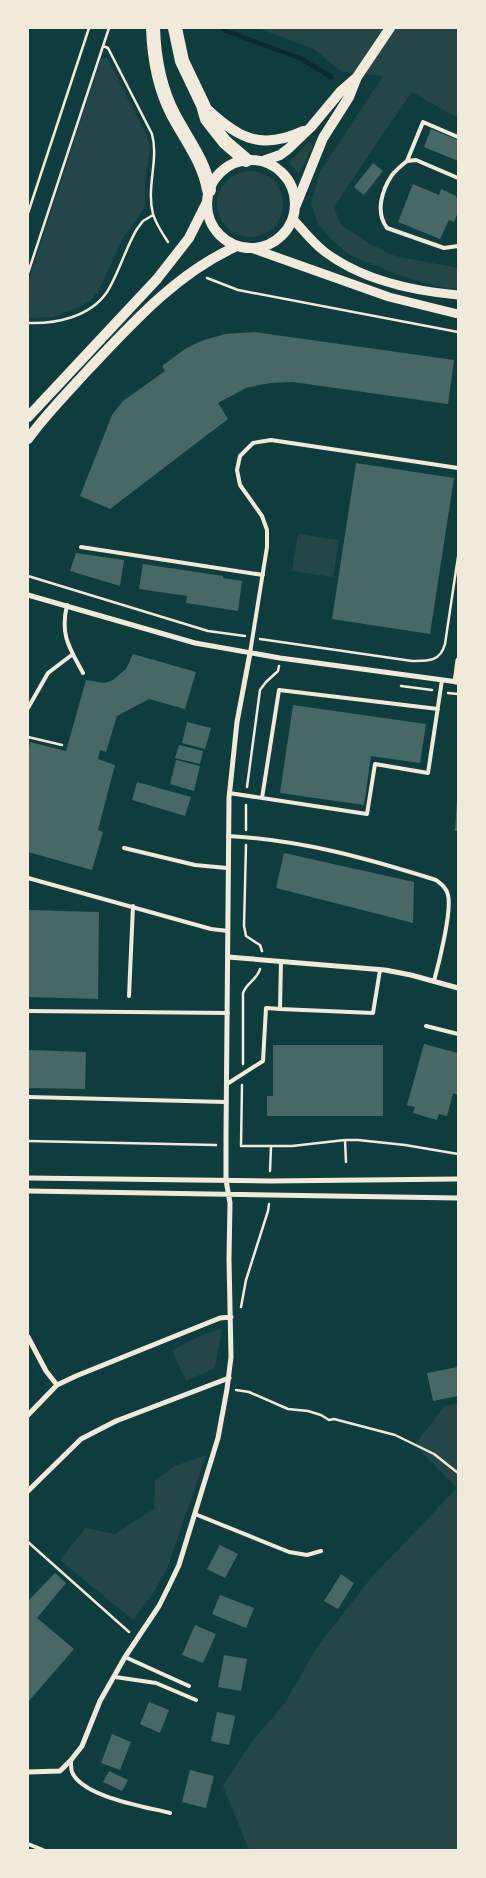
<svg xmlns="http://www.w3.org/2000/svg" width="486" height="1878" font-family="Roboto,sans-serif">
  <rect width="100%" height="100%" fill="#0f3d3e"/>
  <path fill="#244646" d="M258 28H458V117L445 111 412 92 344 191 334 209 342 226 367 242 395 256 458 268V289L435 286 396 274 350 255 333 241 318 224 311 204 320 171 383 76 342 72 314 49Z
    M105 58 108 59 148 138 150 149 145 180V207L123 238 98 292 89 301 76 308 54 317 28 318V281L99 65 101 59Z
    M309 142 313 146 299 174 289 162Z
    M217 204a33 33 0 1 1 66 0a33 33 0 1 1-66 0Z
    M298 534 339 540 333 577 292 571Z
    M222 1328 215 1368 186 1381 172 1350 200 1336Z
    M458 1403V1850H249L223 1786 250 1744 285 1703 317 1647 371 1578 457 1488 415 1445 444 1406Z
    M206 1455 168 1566 152 1595 133 1620 60 1560 85 1528 115 1534 154 1509 155 1480 175 1466Z"/>
  <g fill="none" stroke-linecap="round" stroke-linejoin="round">
    <path stroke="#0a2a2b" stroke-width="4.5" d="M223 28 226 31 302 59 331 77"/>
  </g>
  <path fill="#486865" d="M431 129 458 140V161L424 147Z
    M373 163 383 171 364 195 354 187Z
    M413 184 439 195 441 189 456 196 458 202V212L454 222 449 220 440 239 398 222Z
    M254 332 454 360 448 404 293 382 270 383 246 388 218 403 228 419 110 509 80 496 112 415 123 401 165 371 162 366 185 349 201 341 225 334Z
    M356 463 454 478 430 634 332 619Z
    M76 553 124 560 120 586 70 571Z
    M143 564 223 576V578L242 581 238 611 186 603 187 596 139 589Z
    M133 654 196 672 185 709 149 699 117 716 106 752 100 750 98 759 115 765 98 830 103 832 92 870 28 852V752L30 742 66 751 86 680 105 683 113 680 126 669Z
    M293 705 426 724 420 763 371 756 364 805 280 793Z
    M187 722 211 728 205 749 182 743Z
    M179 745 203 751 200 764 175 758Z
    M176 760 200 766 194 791 170 784Z
    M137 782 191 797 185 816 132 800Z
    M457 800H458V831H455Z
    M284 853 414 882 413 923 276 888Z
    M28 910 99 912 98 999 28 997Z
    M424 1044 458 1053V1095L453 1093 447 1116 439 1114 437 1120 413 1113 415 1107 407 1105Z
    M273 1045H383V1116H267V1096H273Z
    M28 1050 86 1052 85 1089 28 1088Z
    M458 1367V1396L433 1401 427 1373Z
    M220 1545 238 1554 225 1578 207 1569Z
    M55 1573 66 1583 37 1618 74 1649 28 1702V1601Z
    M341 1574 354 1583 338 1609 324 1601Z
    M220 1595 254 1608 246 1628 212 1614Z
    M195 1625 216 1634 203 1663 182 1655Z
    M224 1655 247 1659 241 1691 218 1687Z
    M149 1702 169 1710 160 1733 140 1724Z
    M217 1712 235 1716 229 1745 211 1741Z
    M112 1734 131 1742 120 1770 101 1763Z
    M190 1770 214 1776 206 1808 182 1802Z
    M109 1771 128 1780 122 1791 103 1782Z"/>
  <g fill="none" stroke-linecap="round" stroke-linejoin="round">
    <path stroke="#f1e9da" stroke-width="2.5" d="M103 46 108 48 152 134C159 160 146 187 153 214 156 224 162 233 168 242
      M28 213 89 28
      M28 273 109 28
      M207 278 238 290 458 332
      M28 323C56 324 90 317 107 292 119 273 125 249 137 229L143 221 153 215
      M28 576 208 631 245 636
      M260 639 412 661C428 661 440 662 445 644L458 557
      M401 686 432 690
      M448 693 458 694
      M28 737 62 745
      M247 787 260 690 266 682 278 671 279 666
      M246 830V805
      M246 845 244 926 246 936 260 945 262 951
      M243 1064V993C247 982 257 980 260 969
      M345 1140 346 1162
      M28 1141 216 1145
      M241 1146 242 1085
      M241 1146H292L345 1140H358L405 1145 458 1154
      M270 1171 271 1147
      M241 1307 246 1280 268 1211 269 1204
      M236 1390 249 1392 288 1409 308 1411 321 1415 329 1420 334 1419 395 1435 434 1454 458 1473
      M28 1542 129 1632"/>
    <path stroke="#f1e9da" stroke-width="4" d="M407 161 423 122 458 137
      M458 178 416 160 407 161C402 165 396 170 392 175 382 190 375 212 387 228L444 248 458 246
      M81 547 263 575
      M67 605C60 635 69 647 83 673
      M250 653 267 547V530L262 516 240 485 237 470 240 456 253 443 271 440 458 468
      M28 708 48 673 73 654
      M229 793 367 814 375 764 428 773 442 680
      M262 798 279 690 438 709
      M228 836C302 840 366 858 436 880 441 884 446 887 448 895 452 911 439 963 434 981
      M124 848 195 865 227 868
      M28 878 211 929 228 931
      M281 961 280 1009 373 1013 380 970
      M129 996 133 906
      M28 1011 228 1013
      M426 1026 458 1034
      M227 1084 263 1061 266 1008 280 1009
      M28 1097 226 1102
      M195 1514 289 1552 307 1555 321 1551
      M125 1657 189 1686
      M115 1677 156 1683 196 1700
      M71 1760C71 1764 71 1769 72 1772 82 1797 147 1807 170 1813
      M28 1844 43 1850"/>
    <path stroke="#f1e9da" stroke-width="5" d="M28 595 195 643 280 658 458 682
      M455 682 458 660
      M228 957 385 970 411 975 458 988
      M28 1178 270 1181 458 1179
      M28 1191 458 1198
      M28 1337 46 1371 57 1385
      M28 1415 57 1385 76 1376 220 1318 231 1317
      M28 1491 81 1439 116 1421 229 1378
      M28 1772 60 1771 71 1760 82 1746 100 1701 125 1657 159 1606 169 1586 179 1565 218 1438 227 1389 231 1357 229 1259 230 1203 226 1180V1135L229 798 237 722 250 653"/>
    <path stroke="#f1e9da" stroke-width="9" d="M293 219C303 230 313 243 325 252 363 281 413 291 458 295
      M251 248 389 297 458 314"/>
    <path stroke="#f1e9da" stroke-width="10" d="M203 105C235 136 259 152 303 131
      M207 204a44 44 0 1 1 88 0a44 44 0 1 1-88 0Z
      M263 161 280 155 288 149 311 127 341 91 356 78
      M296 205 323 138 349 97 357 77 390 28
      M28 417 157 279 189 238 207 202
      M28 439C46 414 68 392 88 370 133 322 177 273 237 246"/>
    <path stroke="#f1e9da" stroke-width="14" d="M153 28C154 57 159 87 173 114 186 139 204 161 209 190
      M175 28 182 61 203 105 207 119 225 142 246 160"/>
  </g>
  <rect width="486" height="1878" fill="none" stroke="#f1e9da" stroke-width="58"/>
</svg>
